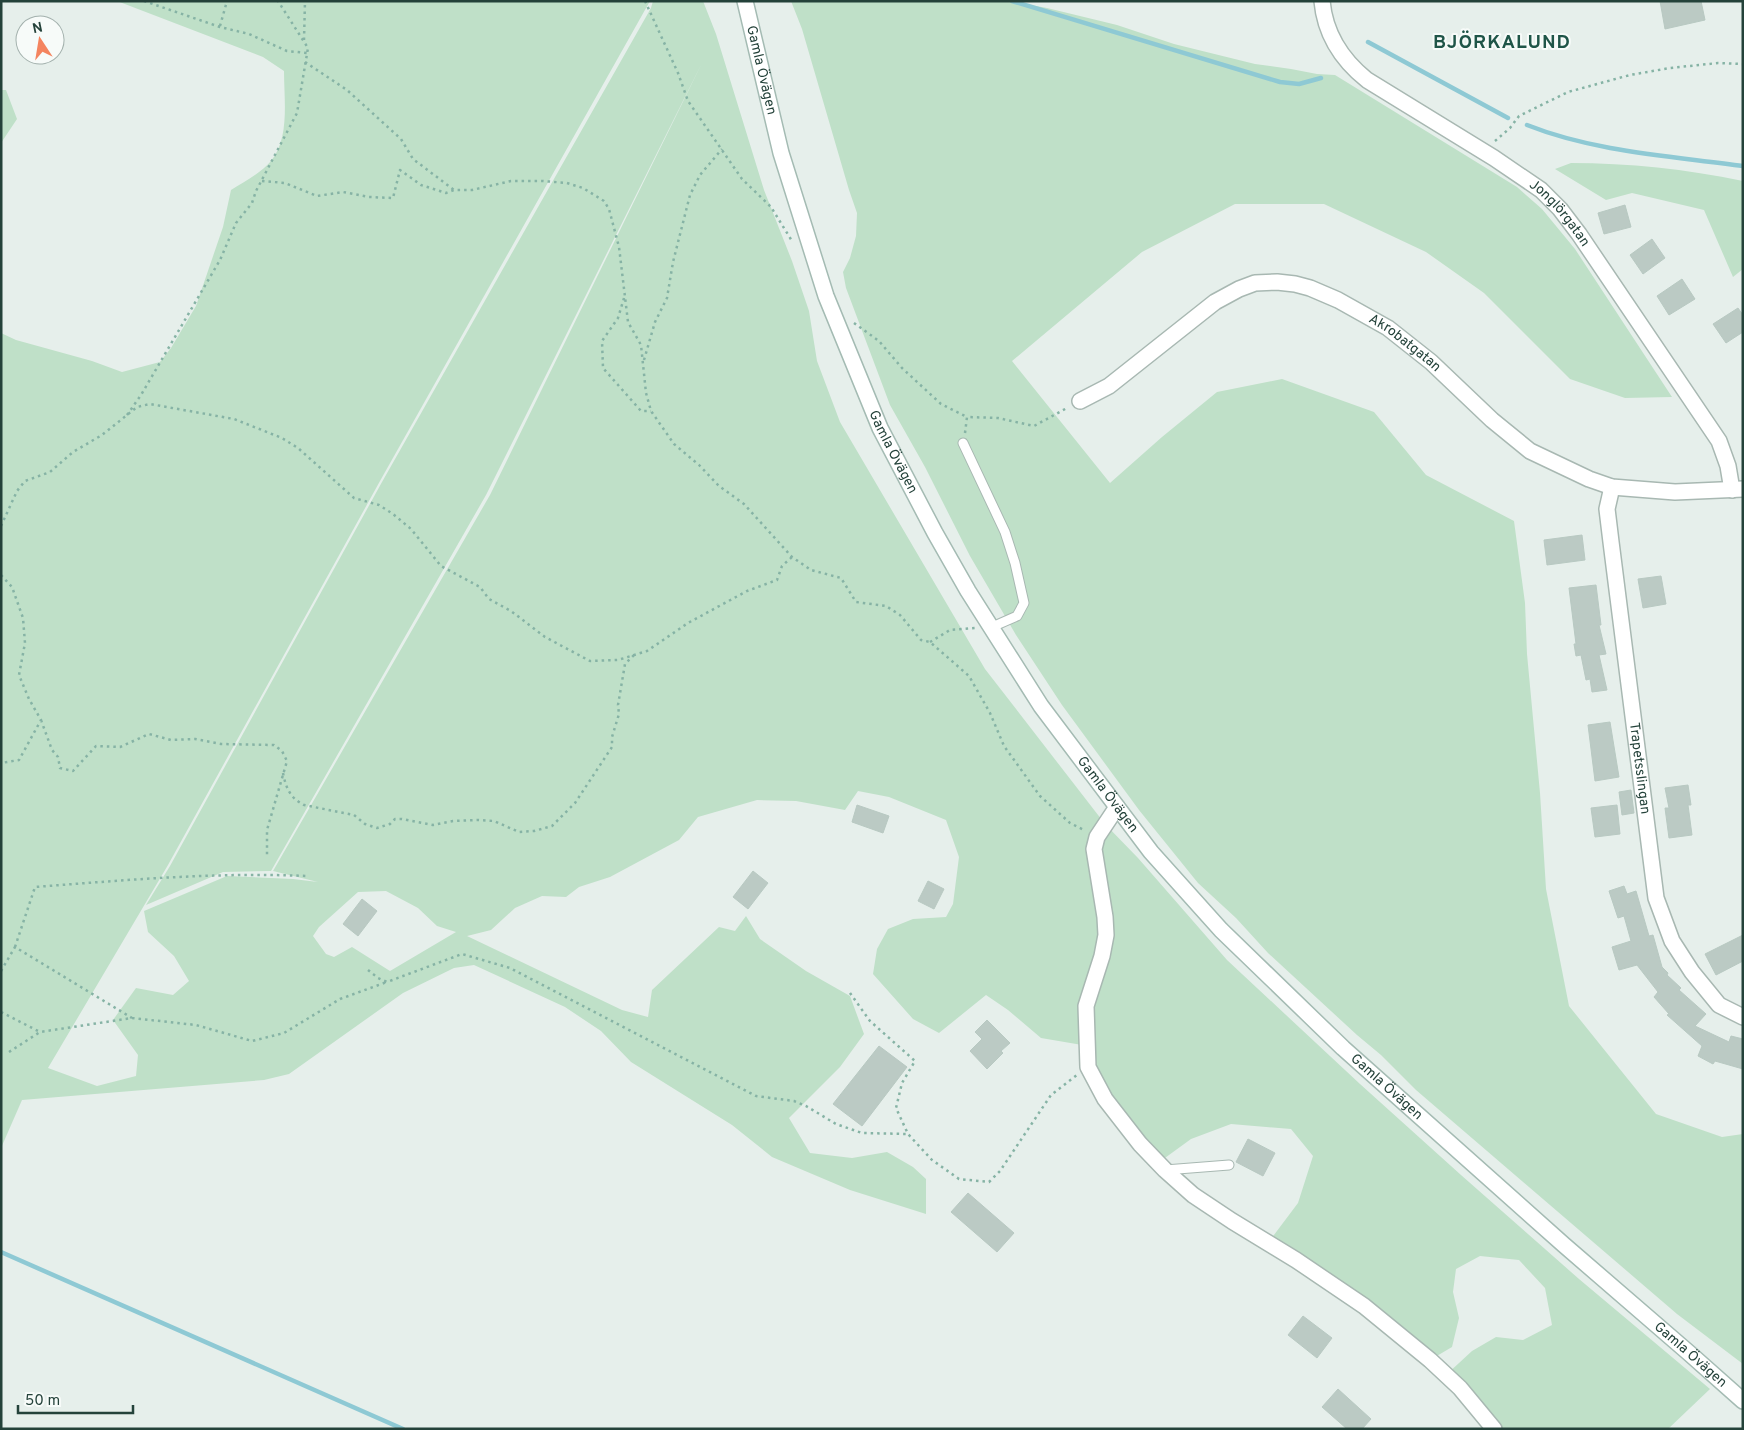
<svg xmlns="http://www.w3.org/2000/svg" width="1744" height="1430" font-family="Overpass,sans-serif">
  <rect width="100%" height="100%" fill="#e6efeb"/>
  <path fill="#bfe0c8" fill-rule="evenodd" d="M117 1H650L380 481 168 865 48 1068 97 1086 136 1076 138 1055 113 1020 136 988 173 995 189 981 174 956 148 932 144 911 227 876 293 879 318 882 273 871 490 495 702 63 486 495 271 871 223 872 146 905 170 866 382 482 651 8 653 1H703L716 34 764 190 792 261 809 311 817 361 840 422 985 669 1105 824 1138 858 1227 960 1360 1084 1461 1175 1579 1279 1710 1389 1668 1429H1494L1446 1375 1472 1351 1496 1337 1523 1340 1552 1325 1545 1288 1519 1260 1480 1256 1456 1269 1453 1292 1459 1318 1452 1347 1430 1360 1268 1243 1298 1203 1313 1156 1291 1129 1231 1124 1191 1139 1158 1163 1105 1099 1088 1046 1041 1038 1008 1010 986 995 939 1033 913 1019 873 974 877 949 888 929 913 919 946 917 953 904 959 857 946 820 889 797 858 791 845 810 796 801 757 800 698 817 679 840 610 877 579 887 566 897 542 896 515 908 491 930 467 936 622 1010 648 1017 652 990 719 927 735 931 746 916 760 939 806 971 850 996 864 1034 840 1067 789 1118 810 1153 852 1158 887 1152 913 1167 926 1179V1214L850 1190 772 1157 732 1125 631 1062 601 1031 565 1007 474 965 454 968 403 993 289 1074 264 1080 22 1100 1 1148V333L16 340 92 361 122 372 160 362 171 348 196 306 223 227 231 190C244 182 261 173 271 161 290 138 284 99 284 71L263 57ZM386 891 418 908 437 926 456 932 390 971 352 947 334 957 326 954 313 936 319 927 358 892Z
    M791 1H1009L1047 8 1117 25 1174 44 1255 64 1291 69 1317 74 1335 75 1517 187 1542 209 1575 249 1672 397 1625 398 1570 379 1484 293 1426 252 1324 204H1235L1142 252 1012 361 1110 483 1162 437 1217 392 1282 379 1374 412 1426 475 1514 521 1525 603 1527 654 1540 793 1546 889 1569 1006 1656 1114 1722 1137 1743 1134V1364L1677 1314 1416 1090 1381 1055 1357 1035 1268 953 1236 918 1198 883 1139 810 1062 705 1016 635 970 556 925 467 890 405 846 288 843 272 850 258 856 236 857 213 849 190 802 29Z
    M1 90H6L17 119 1 143Z
    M1571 163C1629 163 1686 169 1743 181V269L1733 277 1704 210 1632 193 1606 200 1555 169Z"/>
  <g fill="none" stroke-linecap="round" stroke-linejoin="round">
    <path stroke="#8ec9d4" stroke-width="4.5" d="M1012 1 1280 82 1299 84 1321 78
      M1368 42 1508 118
      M1527 125C1595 152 1671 156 1743 166
      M1 1252 403 1429"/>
  </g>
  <path fill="#bbcac4" stroke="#b8c9c2" d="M1660 1H1701L1705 20 1665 29Z
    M1625 205 1631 227 1604 234 1598 213Z
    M1652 239 1665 258 1643 274 1630 255Z
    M1682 279 1695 299 1669 315 1657 296Z
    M1738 308 1743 315V332L1726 343 1713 324Z
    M1582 535 1585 560 1547 565 1544 540Z
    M1661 576 1666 604 1643 608 1638 579Z
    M1596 585 1601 625H1599L1606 654 1599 655 1607 690 1592 692 1590 679 1586 680 1581 655 1576 656 1574 644H1576L1569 588Z
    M1610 722 1619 777 1595 781 1588 725Z
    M1688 785 1691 805H1688L1692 835 1669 838 1665 808H1669L1665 788Z
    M1631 790 1634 813 1622 815 1619 792Z
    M857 805 889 816 883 833 852 822Z
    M1617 805 1620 834 1595 837 1591 808Z
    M753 871 768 883 748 909 733 897Z
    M928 881 944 889 934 909 918 901Z
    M1624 886 1627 894 1636 891 1649 936 1653 935 1662 967 1668 973 1667 975 1681 988 1679 990 1706 1014 1695 1026 1729 1042 1731 1036 1743 1039V1069L1715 1061 1713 1064 1698 1056 1702 1046 1667 1015 1669 1014 1654 997 1658 992 1637 965 1619 970 1612 947 1631 941 1624 916 1618 918 1609 891Z
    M362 899 377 911 358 936 343 924Z
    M1743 935V961L1716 975 1705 954Z
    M987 1020 1010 1043 1001 1051 1003 1053 987 1069 970 1051 982 1039 975 1032Z
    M879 1046 907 1067 862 1126 833 1104Z
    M1248 1139 1275 1153 1263 1176 1236 1162Z
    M968 1193 1014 1233 997 1252 951 1212Z
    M1303 1316 1332 1338 1317 1358 1288 1335Z
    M1338 1389 1371 1419 1362 1429H1347L1322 1407Z"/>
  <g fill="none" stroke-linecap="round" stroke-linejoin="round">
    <defs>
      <path id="lane" d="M963 443 1005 532 1015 563 1024 603 1017 616 992 627
        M1165 1170 1229 1165"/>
      <g id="street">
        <path id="s1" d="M1322 1C1325 34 1342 60 1367 80L1494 158 1541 190 1560 209 1579 234 1719 441 1728 466 1732 490"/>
        <path id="s2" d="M1080 401 1109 386 1215 302 1239 289 1255 283 1277 282 1295 284 1310 288 1338 300 1388 328 1431 362 1492 420 1530 451 1589 479 1612 487 1675 492 1743 489"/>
        <path id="s3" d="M1612 487 1607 509 1611 542 1656 898 1672 941 1692 972 1719 1005 1743 1017"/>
        <path d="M1117 807 1097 837 1094 849 1105 917 1106 935 1102 956 1086 1006 1088 1067 1105 1099 1140 1144 1165 1170 1193 1195 1232 1221 1296 1260 1364 1306 1430 1360 1460 1388 1494 1429"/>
      </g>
      <g id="secondary">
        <path id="s4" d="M745 1 781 153 826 296 880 428 935 533 968 591 1041 706 1151 852 1221 930 1343 1048 1564 1245 1689 1353 1743 1401"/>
      </g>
    </defs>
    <use href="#lane" stroke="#a8b8b2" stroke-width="11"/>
    <use href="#street" stroke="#a8b8b2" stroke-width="18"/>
    <use href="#secondary" stroke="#a4bbb3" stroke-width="18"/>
    <path stroke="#86b3a5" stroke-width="2.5" stroke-dasharray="2.5 4" stroke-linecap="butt" d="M144 1 220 27 249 34 287 51 307 53
      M645 1 678 73 688 101 742 179 771 207 792 241
      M220 26 227 1
      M304 40 305 1
      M305 62 347 90 401 139 413 159 454 190
      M1495 141 1510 128 1519 116 1568 92 1630 75 1670 68 1718 63 1743 64
      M262 181 285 183 317 196 343 192 369 197 393 198 400 170 421 185 446 193 454 190H472L511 181H543L567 183 583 188 604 201 609 209 619 247 628 322 641 345 646 393 651 411 674 444 699 465 719 486 744 504 792 557 811 570 841 578 856 602 886 606 900 615 921 640 930 642 969 676 990 713 1004 746 1040 796 1070 823 1084 830
      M624 298 618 318 602 341 603 368 641 411H651
      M854 323 879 341 902 368 941 404 967 417
      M644 360 655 322 667 298 673 262 690 195 700 175 722 149
      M127 415 141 395 220 260 236 223 252 203 256 191 297 113 308 48 278 1
      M965 433 967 417 998 418 1034 426 1067 408
      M1 526 17 491 25 481 50 472 73 452 102 435 137 407 150 404 234 419 282 438 298 448 354 498 379 505 393 514 411 529 441 566 480 587 489 599 511 611 545 637 590 661 618 660 647 651 688 623 747 591 777 580 782 566 792 557
      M1 575 12 587 23 618 25 643 19 675 29 699 41 720 19 760 1 763
      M930 642 950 630 975 628
      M41 720 52 750 58 757 60 768 73 771 96 746 120 747 149 734 171 740 195 739 221 744 274 745 282 751 287 761 267 830V858
      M283 773C286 788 290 798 304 805L354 815 365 824 377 828 390 824 395 819H402L433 825 453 821 478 820 494 821 519 832 534 831 552 826 575 803 612 747V737L619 714 618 705 625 664 634 655
      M15 947 35 887C126 880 216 872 307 876
      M368 970 378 978 387 982 462 954 510 968 756 1096 794 1101 806 1106 836 1124 862 1133 908 1134
      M1 971 15 947 132 1018
      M850 993 870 1021 915 1061 902 1083 896 1108 908 1134 932 1160 959 1179 989 1182 1000 1171 1051 1095 1077 1075
      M1 1012 40 1032
      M9 1052 40 1032 132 1018 196 1025 252 1041 284 1033 340 999 387 982"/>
    <use href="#lane" stroke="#fff" stroke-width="9"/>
    <use href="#street" stroke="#fff" stroke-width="15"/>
    <use href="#secondary" stroke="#fff" stroke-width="15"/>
  </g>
  <g text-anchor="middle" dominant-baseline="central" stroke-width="4" stroke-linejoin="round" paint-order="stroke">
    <g font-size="14" fill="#24423a" stroke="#f7fbf9">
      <text stroke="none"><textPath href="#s4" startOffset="71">Gamla Övägen</textPath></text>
      <text stroke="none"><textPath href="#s1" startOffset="329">Jonglörgatan</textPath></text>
      <text stroke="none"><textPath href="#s2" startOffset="378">Akrobatgatan</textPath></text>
      <text stroke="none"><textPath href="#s4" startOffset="476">Gamla Övägen</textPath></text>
      <text stroke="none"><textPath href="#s3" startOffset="284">Trapetsslingan</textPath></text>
      <text stroke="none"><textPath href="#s4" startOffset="881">Gamla Övägen</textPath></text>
      <text stroke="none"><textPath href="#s4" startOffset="1286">Gamla Övägen</textPath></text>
      <text stroke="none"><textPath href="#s4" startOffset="1691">Gamla Övägen</textPath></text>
    </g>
    <g font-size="19" font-weight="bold" letter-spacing="1" fill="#1f5548" stroke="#f7fbf9">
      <text x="1502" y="43">BJÖRKALUND</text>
    </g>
  </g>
  <rect width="1744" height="1430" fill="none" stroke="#24423a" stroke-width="5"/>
  <g transform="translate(40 40) rotate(348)"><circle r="24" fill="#f7fbf9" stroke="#a3b1ad"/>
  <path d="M0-4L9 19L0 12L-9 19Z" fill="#f4845f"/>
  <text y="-8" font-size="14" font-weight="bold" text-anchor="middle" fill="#24423a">N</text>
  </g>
  <path d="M18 1405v8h115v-8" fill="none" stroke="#24423a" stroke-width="2.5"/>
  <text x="25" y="1405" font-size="15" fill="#24423a" stroke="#f7fbf9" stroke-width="4" paint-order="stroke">50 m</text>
</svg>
